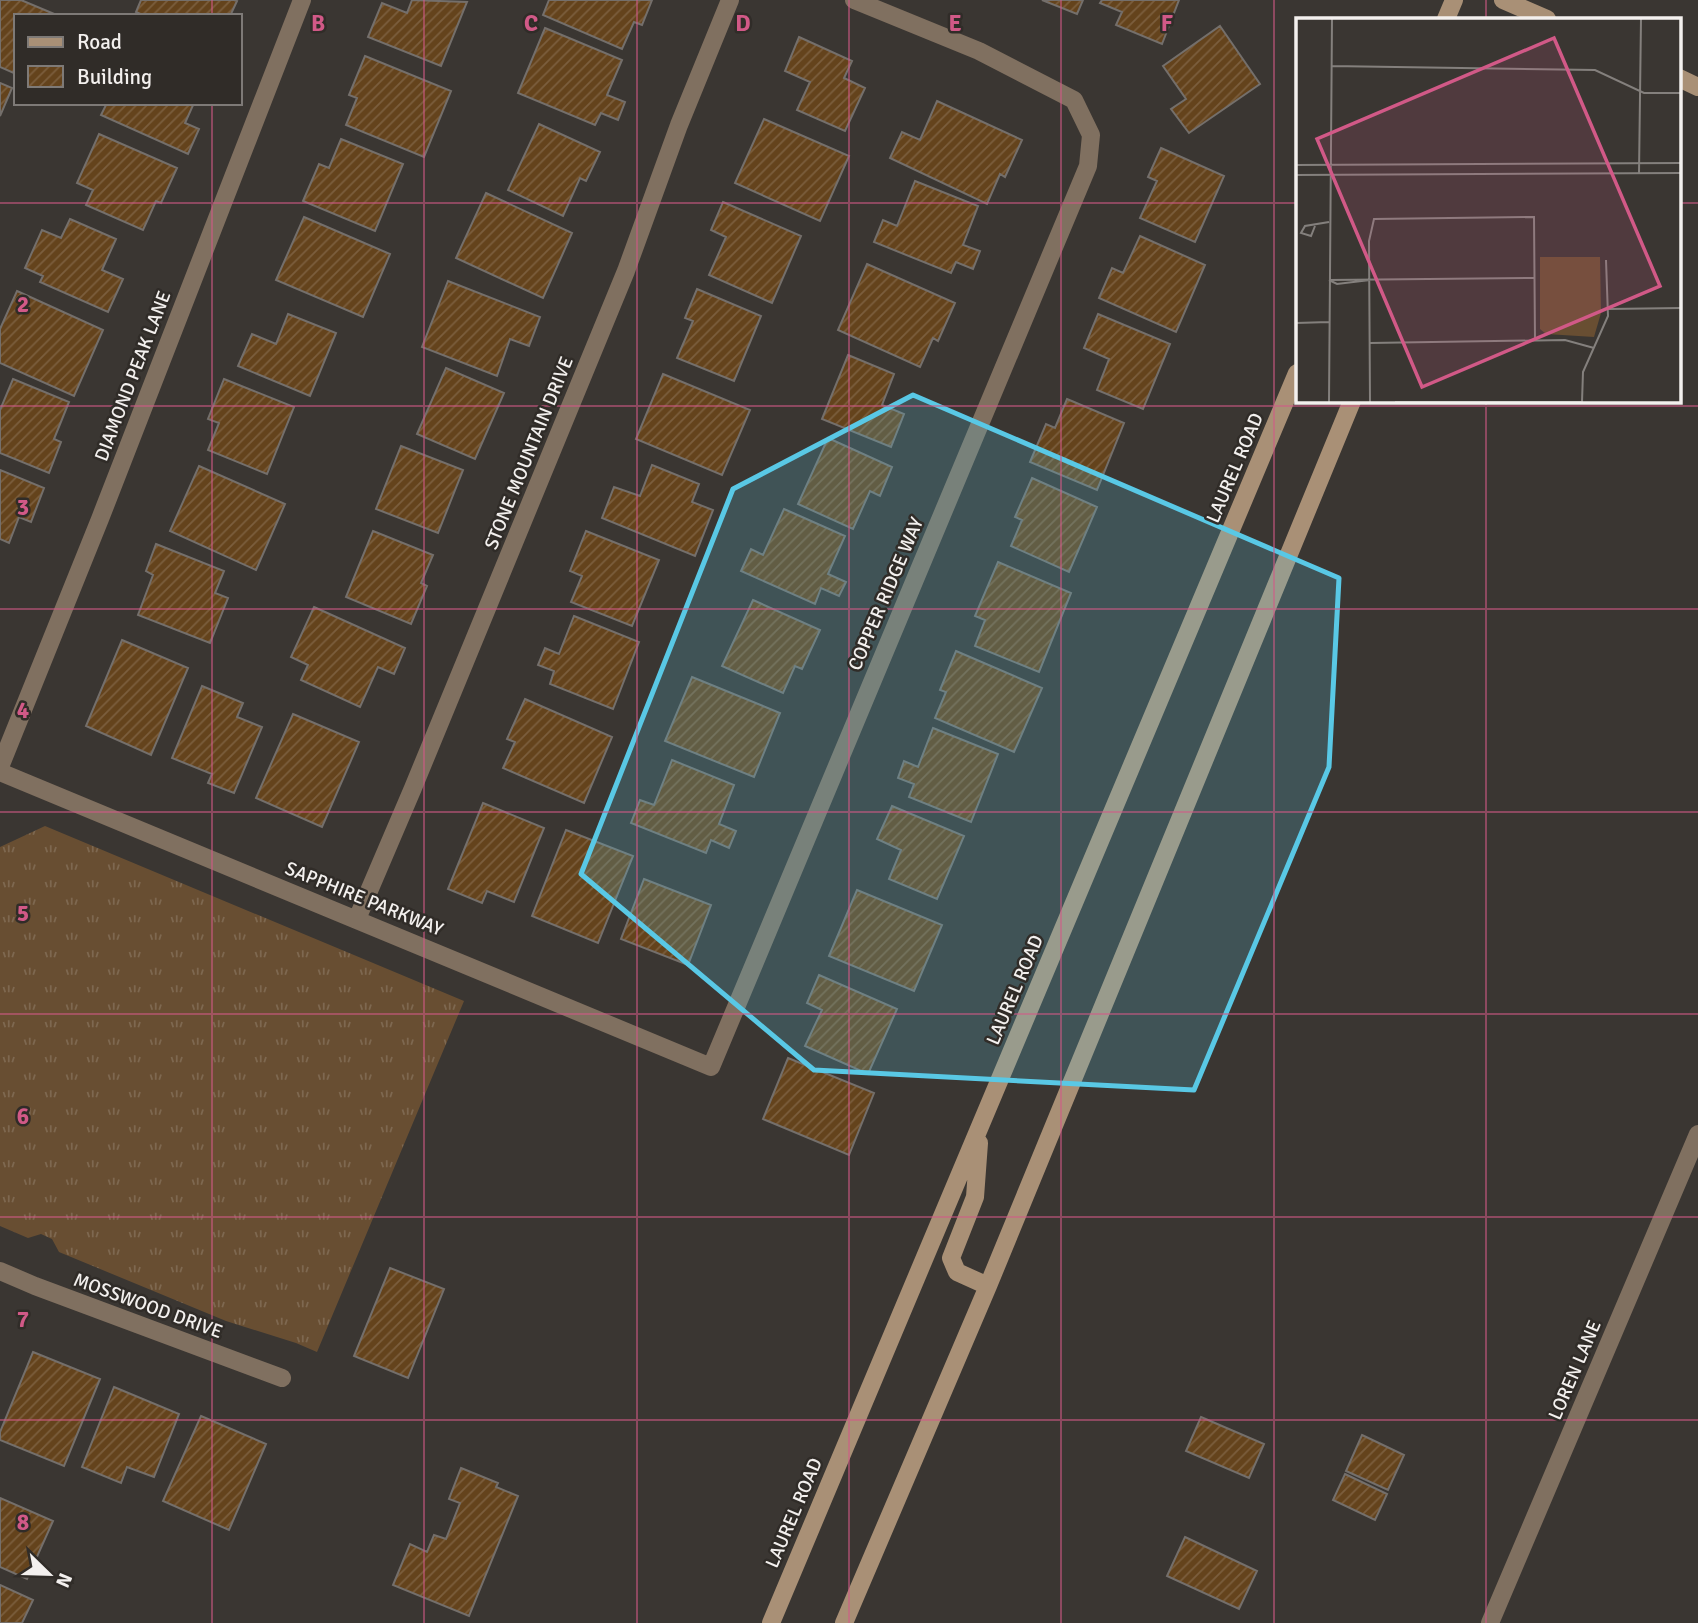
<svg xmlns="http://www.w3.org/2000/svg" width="1698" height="1623" font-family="Signika,sans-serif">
  <defs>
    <pattern id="grass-tufts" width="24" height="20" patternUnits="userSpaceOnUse" patternTransform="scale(1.75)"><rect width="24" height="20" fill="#684e32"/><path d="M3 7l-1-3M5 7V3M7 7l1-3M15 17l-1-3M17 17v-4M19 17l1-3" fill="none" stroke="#7e6850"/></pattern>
    <pattern id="building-hatch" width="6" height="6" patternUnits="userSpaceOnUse" patternTransform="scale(1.75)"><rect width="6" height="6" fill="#64431c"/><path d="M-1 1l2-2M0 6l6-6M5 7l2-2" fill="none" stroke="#7b5e3d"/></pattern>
  </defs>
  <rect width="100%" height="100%" fill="#3a3632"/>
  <path fill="url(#grass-tufts)" d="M45 826 464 1001 317 1352 296 1343 226 1321 59 1252 52 1239 41 1234 28 1238 0 1226V847Z"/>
  <path fill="url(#building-hatch)" stroke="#746f6b" stroke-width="2" d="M0 0H21L59 16H16V74L0 67Z
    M141 0H234L237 1 230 16H145L136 12Z
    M412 0 467 2 441 66 368 37 382 3 407 13Z
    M549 0H652L642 25 634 22 622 49 543 15Z
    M1042 0H1083L1077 14Z
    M1102 0H1179L1162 44 1116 25 1122 12 1100 3Z
    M1220 26 1260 84 1189 133 1171 109 1186 99 1163 66Z
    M545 28 622 60 607 95 625 102 618 120 601 113 595 125 518 93Z
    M799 37 852 61 844 78 865 88 845 131 797 110 810 82 785 71Z
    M365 56 451 91 424 157 346 125 357 98 349 95Z
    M0 83 12 88 0 116Z
    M937 101 1022 140 1005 177 1000 174 987 204 890 158 902 132 920 140Z
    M107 103H194L185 123 199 129 188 154 101 115Z
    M764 119 849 156 820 221 735 183Z
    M539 124 600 152 586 181 580 178 563 216 508 190Z
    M99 134 177 168 161 203 156 201 143 230 86 205 93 190 77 183Z
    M341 139 403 164 375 231 303 201 319 164 329 168Z
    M1161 148 1224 176 1195 242 1140 218 1157 181 1148 177Z
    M915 181 978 206 963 245 980 251 973 269 956 262 951 273 874 242 883 220 897 226Z
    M486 193 572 233 543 298 456 258Z
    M723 202 801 236 772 303 709 275 726 237 711 230Z
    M304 217 390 254 363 317 276 280Z
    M70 219 116 239 102 270 123 279 108 312 40 282 43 276 25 268 42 230 61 238Z
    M1140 236 1205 265 1176 332 1099 298 1112 268 1123 273Z
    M867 264 955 303 938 341 933 338 920 367 838 330Z
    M448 281 540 317 529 346 510 339 497 376 422 347Z
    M697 289 761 316 734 381 677 358 693 321 685 318Z
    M17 291 103 330 74 396 0 363V329Z
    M288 314 336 333 310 396 238 366 252 334 276 344Z
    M1098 314 1170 344 1143 409 1097 390 1109 359 1084 348Z
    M848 355 894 374 882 405 904 414 891 447 822 419Z
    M446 368 504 393 475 459 417 434Z
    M663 374 750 410 722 475 636 439Z
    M13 379 69 402 54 439 61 442 49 473 0 453V410Z
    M224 379 294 407 267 474 208 450 219 423 208 419Z
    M1067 399 1124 423 1097 490 1030 462 1046 424 1055 428Z
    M828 438 892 467 880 496 870 491 853 529 798 504Z
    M401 446 463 470 438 533 376 509Z
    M652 465 699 484 692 502 713 510 695 556 602 518 614 487 640 496Z
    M199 466 285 504 256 570 170 531Z
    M0 470 44 488 31 522 19 517 9 543 0 539Z
    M1032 478 1097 507 1069 572 1011 546 1022 520 1015 517Z
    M784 509 845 536 828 574 846 582 839 596 821 588 815 604 741 571 751 549 763 555Z
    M373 531 433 555 421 583 427 586 411 624 346 597Z
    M586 531 659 560 632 626 571 602 582 576 570 571Z
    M156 544 224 571 215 593 228 598 210 643 138 615 153 575 146 571Z
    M998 562 1071 593 1039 672 975 646 985 620 975 616Z
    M753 600 820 630 802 669 795 666 783 693 722 666Z
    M314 607 405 648 394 674 378 667 360 707 301 680 308 665 291 657Z
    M574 616 639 642 613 709 550 684 554 671 538 665 545 648 559 654Z
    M122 640 188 668 151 755 86 726Z
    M956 651 1042 688 1014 752 935 718 946 692 940 690Z
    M692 677 780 713 754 777 665 741Z
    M202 686 243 703 237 717 262 727 234 793 208 783 212 774 172 758Z
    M525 699 612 737 584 803 503 768 515 742 507 739Z
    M293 714 359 742 322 827 256 798Z
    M933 728 998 754 971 822 909 797 914 784 898 778 904 761 918 767Z
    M672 760 734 785 719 824 736 831 729 848 711 840 706 853 631 823 640 800 654 805Z
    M483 803 544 828 514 902 487 891 482 903 448 889Z
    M892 806 964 836 937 899 889 879 901 850 877 839Z
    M566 830 633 856 598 943 532 916Z
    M644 879 711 905 688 965 621 939Z
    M857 890 942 925 914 991 829 956Z
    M819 975 897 1009 868 1074 805 1046 822 1010 807 1003Z
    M788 1058 874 1093 849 1155 763 1119Z
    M390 1268 444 1289 408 1378 354 1356Z
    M33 1352 100 1379 64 1466 0 1440V1432Z
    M114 1387 179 1414 154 1477 127 1467 121 1483 82 1467Z
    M201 1416 266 1444 229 1530 163 1501Z
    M1201 1417 1264 1444 1249 1478 1186 1451Z
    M1362 1435 1404 1455 1388 1490 1346 1471Z
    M461 1468 498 1483 496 1487 518 1496 469 1616 393 1585 410 1544 427 1552 434 1535 446 1539 460 1503 449 1499Z
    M1345 1474 1387 1494 1375 1520 1333 1500Z
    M0 1498 53 1521 27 1579 0 1567Z
    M1185 1537 1257 1571 1239 1609 1167 1576Z
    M0 1585 33 1600 22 1623H0Z"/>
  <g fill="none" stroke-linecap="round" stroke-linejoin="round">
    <path stroke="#807060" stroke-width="18" d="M0 767 100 519 302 0
      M0 772 711 1067 1088 166 1091 135 1074 100 979 51 854 0
      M357 919 413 788 626 271 679 125 730 0
      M0 1271 35 1286 282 1378
      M1490 1623 1698 1134"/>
    <path stroke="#a99076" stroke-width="18" d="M1503 0 1547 19
      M1446 19 1454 0
      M1679 78 1698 87
      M979 1143 975 1197 951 1258 957 1272 988 1286
      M771 1623 1297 373
      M844 1623 988 1286 1352 401"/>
  </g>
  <path fill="#59c8e5" fill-opacity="0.2" stroke="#59c8e5" stroke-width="5" stroke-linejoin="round" d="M913 395 1339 578 1329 767 1194 1090 814 1070 581 874 733 489Z"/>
  <path fill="none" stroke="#d15987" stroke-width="2" stroke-opacity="0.55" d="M212 0V16M424 0V1623M637 0V1623M849 0V1623M1061 0V1623M1274 0V1623M1486 0V19M212 103V1623M0 203H1297M1679 203H1698M1486 401V1623M0 406H1698M0 609H1698M0 812H1698M0 1014H1698M0 1217H1698M0 1420H1698"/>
  <g text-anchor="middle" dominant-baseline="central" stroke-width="5" stroke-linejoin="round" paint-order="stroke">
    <g font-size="19" fill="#f3f0ee" stroke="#302c28">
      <text transform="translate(133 376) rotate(-69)">DIAMOND PEAK LANE</text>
      <text transform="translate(529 453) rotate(-68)">STONE MOUNTAIN DRIVE</text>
      <text transform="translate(1235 468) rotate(-67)">LAUREL ROAD</text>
      <text transform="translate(886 594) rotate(-67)">COPPER RIDGE WAY</text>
      <text transform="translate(364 899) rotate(22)">SAPPHIRE PARKWAY</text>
      <text transform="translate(1015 990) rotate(-67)">LAUREL ROAD</text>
      <text transform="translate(148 1306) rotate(20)">MOSSWOOD DRIVE</text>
      <text transform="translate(1575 1370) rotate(-67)">LOREN LANE</text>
      <text transform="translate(794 1513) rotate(-67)">LAUREL ROAD</text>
    </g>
  </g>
  <g transform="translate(1296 18)">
    <rect width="385" height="385" fill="#3a3632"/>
    <path d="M244 239H304L305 295 298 319 250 316 244 311Z" fill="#684e32"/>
    <path fill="none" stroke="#84807d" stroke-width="2" d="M35 48 299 52 348 75H385M0 147 385 145M343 155 345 1M0 157 385 155M19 208 15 218 5 215 9 208 33 204M33 262 239 260M33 262 41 266 74 262M312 291 385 290M0 305 33 304M74 325 269 322 298 330M33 384 36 1M74 384 73 223 78 201 238 199 239 321M99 384H286M286 384 287 354 312 298 310 242"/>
    <path fill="#d15987" fill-opacity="0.15" stroke="#d15987" stroke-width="3.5" d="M258 20 364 268 126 369 21 121Z"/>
    <rect width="385" height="385" fill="none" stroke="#f3f0ee" stroke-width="3.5"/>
  </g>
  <g font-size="23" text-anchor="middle" font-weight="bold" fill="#d15987" stroke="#302c28" stroke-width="5" stroke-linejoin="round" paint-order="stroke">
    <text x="318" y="31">B</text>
    <text x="531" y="31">C</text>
    <text x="743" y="31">D</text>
    <text x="955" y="31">E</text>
    <text x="1167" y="31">F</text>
    <text x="23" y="312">2</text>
    <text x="23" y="515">3</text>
    <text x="23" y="718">4</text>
    <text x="23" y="921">5</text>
    <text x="23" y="1124">6</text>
    <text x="23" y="1327">7</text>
    <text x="23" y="1530">8</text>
  </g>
  <rect x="14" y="14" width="228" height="91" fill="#302c28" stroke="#7e7a77" stroke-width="2"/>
  <rect x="28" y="37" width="35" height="10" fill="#a99076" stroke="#7e7a77" stroke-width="2"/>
  <text x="77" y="49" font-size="21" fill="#f3f0ee">Road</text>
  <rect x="28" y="66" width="35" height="21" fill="url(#building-hatch)" stroke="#7e7a77" stroke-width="2"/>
  <text x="77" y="84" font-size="21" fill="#f3f0ee">Building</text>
  <g transform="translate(49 1574) rotate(113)" stroke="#302c28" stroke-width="5" paint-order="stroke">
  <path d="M0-5L12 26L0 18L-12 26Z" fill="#f3f0ee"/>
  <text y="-10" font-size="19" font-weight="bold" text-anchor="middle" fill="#f3f0ee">N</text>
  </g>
</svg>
